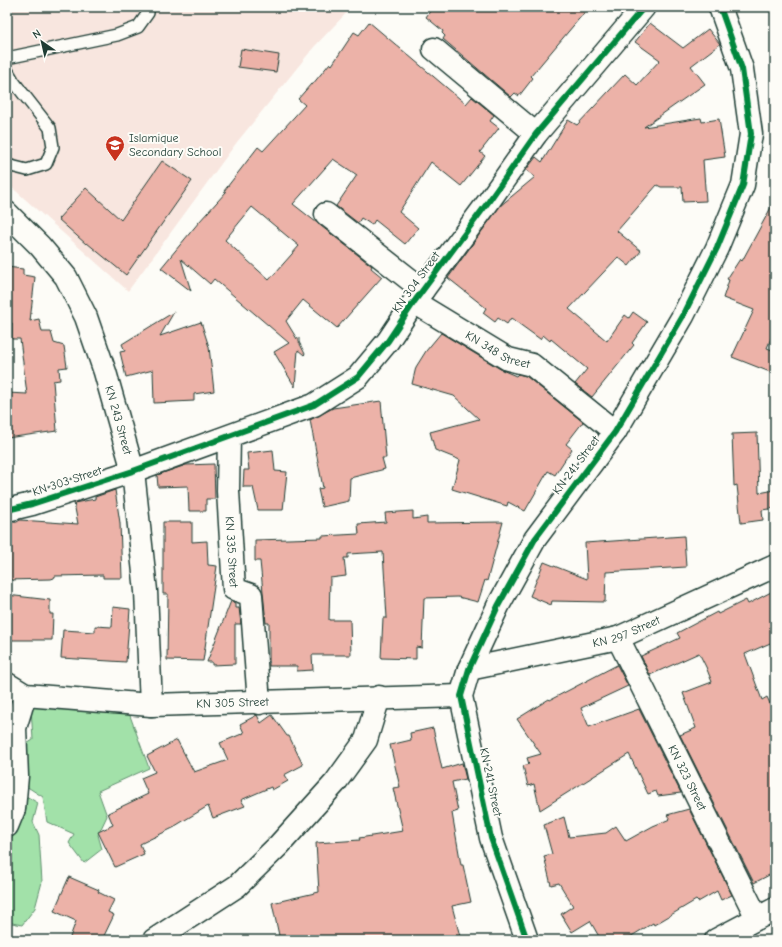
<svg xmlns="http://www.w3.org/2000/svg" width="782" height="947" font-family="'Comic Neue',sans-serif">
  <rect width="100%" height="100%" fill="#fdfcf7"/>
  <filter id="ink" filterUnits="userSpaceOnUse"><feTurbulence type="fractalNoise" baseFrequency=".025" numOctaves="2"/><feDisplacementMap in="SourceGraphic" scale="8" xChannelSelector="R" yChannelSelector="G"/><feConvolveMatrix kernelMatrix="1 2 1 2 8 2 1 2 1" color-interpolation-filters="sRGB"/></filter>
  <g filter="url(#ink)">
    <path fill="#f8e6df" d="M7 7H352L314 47 237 142 128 291 7 183Z"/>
    <path fill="#a2e1a9" stroke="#608f6e" d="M31 707 104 709 129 713 149 768 98 791 107 816 98 835 102 849 84 863 69 843 74 834 47 822 43 797 26 786 25 745 33 740Z
      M26 796 38 803 33 822 39 835 42 882 35 908 22 925 7 922V839L16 829Z"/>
    <path fill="#ecb2a8" stroke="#1f3d34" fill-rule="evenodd" d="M433 7H589L531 76 533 78 519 96 515 93 511 97 443 39 445 36 442 33 443 31 426 17Z
      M369 22 466 104 472 97 494 115 490 121 499 128 480 152 485 156 461 186 431 162 399 212 418 228 405 244 375 220 372 225 361 218 358 223 336 206 357 175 333 159 293 204 372 266 371 268 382 277 337 328 303 300 286 321 297 339 299 338V342L305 354 304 355 298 350 295 387 274 352 289 343 214 279 210 284 181 259 191 291 161 268 199 222 226 192 224 191 258 147 263 151 305 105 298 99 311 84 312 85 330 63 332 65 354 32 359 35ZM252 207 299 246 269 280 225 240Z
      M650 23 683 48 708 29 720 44 691 66 705 84 644 127 701 118 702 122 719 119 725 157 703 160 706 201 683 202 682 187H661L657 185 617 231 641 251 629 266 618 257 569 309 607 341 625 315 629 318 633 312 647 322 632 343 634 345 592 397 575 384 587 369 551 339 550 341 543 335 540 339 511 318 507 324 498 318 495 322 483 313 486 308 448 278 500 206 535 177 526 170 536 157 542 162 568 120 577 125 625 74 637 85 660 60 635 42Z
      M241 49 279 55 276 72 238 67Z
      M162 161 192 181 126 275 87 243 86 244 58 219 86 188 121 220Z
      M775 200V329L767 348 775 351V374L732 357 754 310 723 298 729 280 727 279 740 259 742 261Z
      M7 267 23 269V275L35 277 30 321 39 319 42 332H51L54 343 64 346 67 367 59 368 60 380 53 381 57 431 7 438V393L27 394 20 339H12V323H7Z
      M174 312 160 336 201 322 209 347 214 391 194 394V401L154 403 153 370 126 377 120 352 125 351 122 344Z
      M441 333 502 370 516 376 518 374 526 376 583 422 566 444 572 449 555 475 548 471 525 511 508 502 507 506 452 489 460 460 435 450 430 432 479 419 454 396 412 384 416 367 426 351Z
      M381 401 386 458H382L385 469 350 478 349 501 322 507 318 489 323 488 310 420 333 408Z
      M757 433 759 493 775 490V508L762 510 763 520 741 523 737 485 734 486 732 434Z
      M273 450 275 471 287 472 283 510H258L253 487H243L244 470H249L247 453Z
      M214 464 215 499H206V511H189L188 486 158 487 157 475 186 465Z
      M115 490 120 523 122 578H103V575L55 576 54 578 51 579 7 580V523L17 522 20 520 78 524 74 503 95 499V497Z
      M413 511V519L427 517V523L503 522 487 581 485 580 478 602 458 597 424 598 422 648 416 647V659L381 658 383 618H387L383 552 348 554V558H344L346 576 330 578 329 620H350L351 655H312L313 670 297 671V666H269V623H266L260 561H255V540L322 538V536L359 534 358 524 386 522 385 513Z
      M163 522H192V542L207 541 208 565 217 566 203 661 167 660 168 594H163Z
      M684 536 686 567 606 572 605 602 552 601 551 605 530 596 544 562 587 579 585 543Z
      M775 590V641L745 654 762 700 767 697 775 714V872L754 883 680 735 696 728 683 693 712 682 706 667 699 653 650 675 641 656 680 638 677 633 717 612 718 614 746 600 748 604Z
      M7 595 50 600V614H53L52 640H7Z
      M231 601 235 603V608H239L241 624H235V664L212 665V662H207Z
      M113 607 130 609 126 662 61 658 63 630 95 632V626L112 627Z
      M617 665 628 686 581 708 589 727 639 709 681 793 658 796 656 791 648 794 629 754 540 810 534 784 528 786 523 766 529 764 527 758 541 754 517 719 549 699 550 700Z
      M257 715 261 723 272 715 287 736H289L303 765 284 775 288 781 272 790 271 787 241 800 245 806 213 818 208 806 175 826V827L140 844 144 854 115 867 98 832 113 825 108 813 148 794 141 778 155 772 147 756 177 740 194 772 228 760 220 743 244 733 240 724Z
      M433 728 442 769 462 763 466 779 452 782 458 811 452 813 461 865H463L471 902 452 906 461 940H280L272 903 319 892 316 843 360 840 359 838 403 831 393 788 400 787 390 745 411 740 410 733Z
      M689 809 732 895 721 900 717 891 698 902 696 900 654 925 653 923 625 940H601L590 921 572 932 561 914 573 906 559 883 551 885 544 856 552 854 544 825 564 817 569 837 606 833 616 826 626 841 653 826 670 819 667 815Z
      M69 877 99 890 98 892 114 900 108 912 114 915 102 940H69L76 921 54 911Z"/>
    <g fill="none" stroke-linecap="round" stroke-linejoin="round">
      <defs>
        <path id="lane" d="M7 58 117 35 138 27 148 13V7
          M7 70 14 82 50 128 53 147 46 164 27 170 7 165"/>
        <g id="street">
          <path d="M434 49 536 134"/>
          <path id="s1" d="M7 213 40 246 66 277 86 317 105 372 133 471 146 591 151 705"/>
          <path d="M326 214 423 290"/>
          <path id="s2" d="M414 302 508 359 532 365 615 432"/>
          <path id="s3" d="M229 437 228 491 234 589 251 595 259 703"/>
          <path d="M7 510 32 504 133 471 314 405 358 377 388 341 414 302 489 201 536 134 644 7"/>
          <path id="s4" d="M618 638 757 918"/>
          <path id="s5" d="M469 669 618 638 775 566"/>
          <path id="s6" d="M7 684 25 695 151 705 461 696"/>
          <path d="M7 826 14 809 17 776 15 728 25 695"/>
          <path d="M154 940 237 886 279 845 335 783 366 740 379 697"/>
          <path d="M527 940 491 838 461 696 469 669 498 606 535 539 615 432 683 316 717 248 743 185 751 134 742 69 720 7"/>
          <path d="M716 940 775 909"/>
        </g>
      </defs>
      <use href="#lane" stroke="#1f3d34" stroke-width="14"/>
      <use href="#street" stroke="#1f3d34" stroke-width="25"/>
      <use href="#lane" stroke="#fdfcf7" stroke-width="11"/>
      <use href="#street" stroke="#fdfcf7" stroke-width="22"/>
      <defs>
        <path id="cycleway" d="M7 510 32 504 133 471 314 405 358 377 388 341 414 302 489 201 536 134 644 7
          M527 940 491 838 461 696 469 669 498 606 535 539 615 432 683 316 717 248 743 185 751 134 742 69 720 7"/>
      </defs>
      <use href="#cycleway" stroke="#fdfcf7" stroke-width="8"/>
      <use href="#cycleway" stroke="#00873e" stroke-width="6"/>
    </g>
  </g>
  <defs>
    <symbol id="school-pin" viewBox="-11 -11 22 30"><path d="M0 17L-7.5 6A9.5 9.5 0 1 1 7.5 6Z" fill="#c8321e" stroke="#fdfcf7"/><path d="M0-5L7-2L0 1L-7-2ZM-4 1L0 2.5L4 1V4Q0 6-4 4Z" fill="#fff"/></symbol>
  </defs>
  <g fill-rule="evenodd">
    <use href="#school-pin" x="104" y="134" width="22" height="30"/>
  </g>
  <g text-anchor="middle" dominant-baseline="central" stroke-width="4" stroke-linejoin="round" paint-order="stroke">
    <g font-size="12" fill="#1f3d34" stroke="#fdfcf7" text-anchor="start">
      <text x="129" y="138">Islamique<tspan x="129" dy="14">Secondary School</tspan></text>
    </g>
    <g font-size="12" fill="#1f3d34" stroke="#fdfcf7">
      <text transform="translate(416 282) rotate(-54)">KN 304 Street</text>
      <text stroke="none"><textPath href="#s2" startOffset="97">KN 348 Street</textPath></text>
      <text stroke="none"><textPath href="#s1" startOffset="240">KN 243 Street</textPath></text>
      <text transform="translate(576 465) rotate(-53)">KN 241 Street</text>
      <text transform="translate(67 481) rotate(-18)">KN 303 Street</text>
      <text stroke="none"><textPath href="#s3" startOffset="115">KN 335 Street</textPath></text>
      <text stroke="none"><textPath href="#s5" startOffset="162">KN 297 Street</textPath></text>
      <text stroke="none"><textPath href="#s6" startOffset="229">KN 305 Street</textPath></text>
      <text stroke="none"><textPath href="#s4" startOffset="156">KN 323 Street</textPath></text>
      <text transform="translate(491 782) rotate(78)">KN 241 Street</text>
    </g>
  </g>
  <rect width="782" height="947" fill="none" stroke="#fdfcf7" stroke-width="24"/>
  <rect x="12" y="12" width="758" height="923" fill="none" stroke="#1f3d34" stroke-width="1.5" filter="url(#ink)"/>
  <g transform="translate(42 42) rotate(326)" stroke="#fdfcf7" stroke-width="3" paint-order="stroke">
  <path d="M0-3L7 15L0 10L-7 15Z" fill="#1f3d34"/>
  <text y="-6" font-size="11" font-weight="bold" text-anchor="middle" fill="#1f3d34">N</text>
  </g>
</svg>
